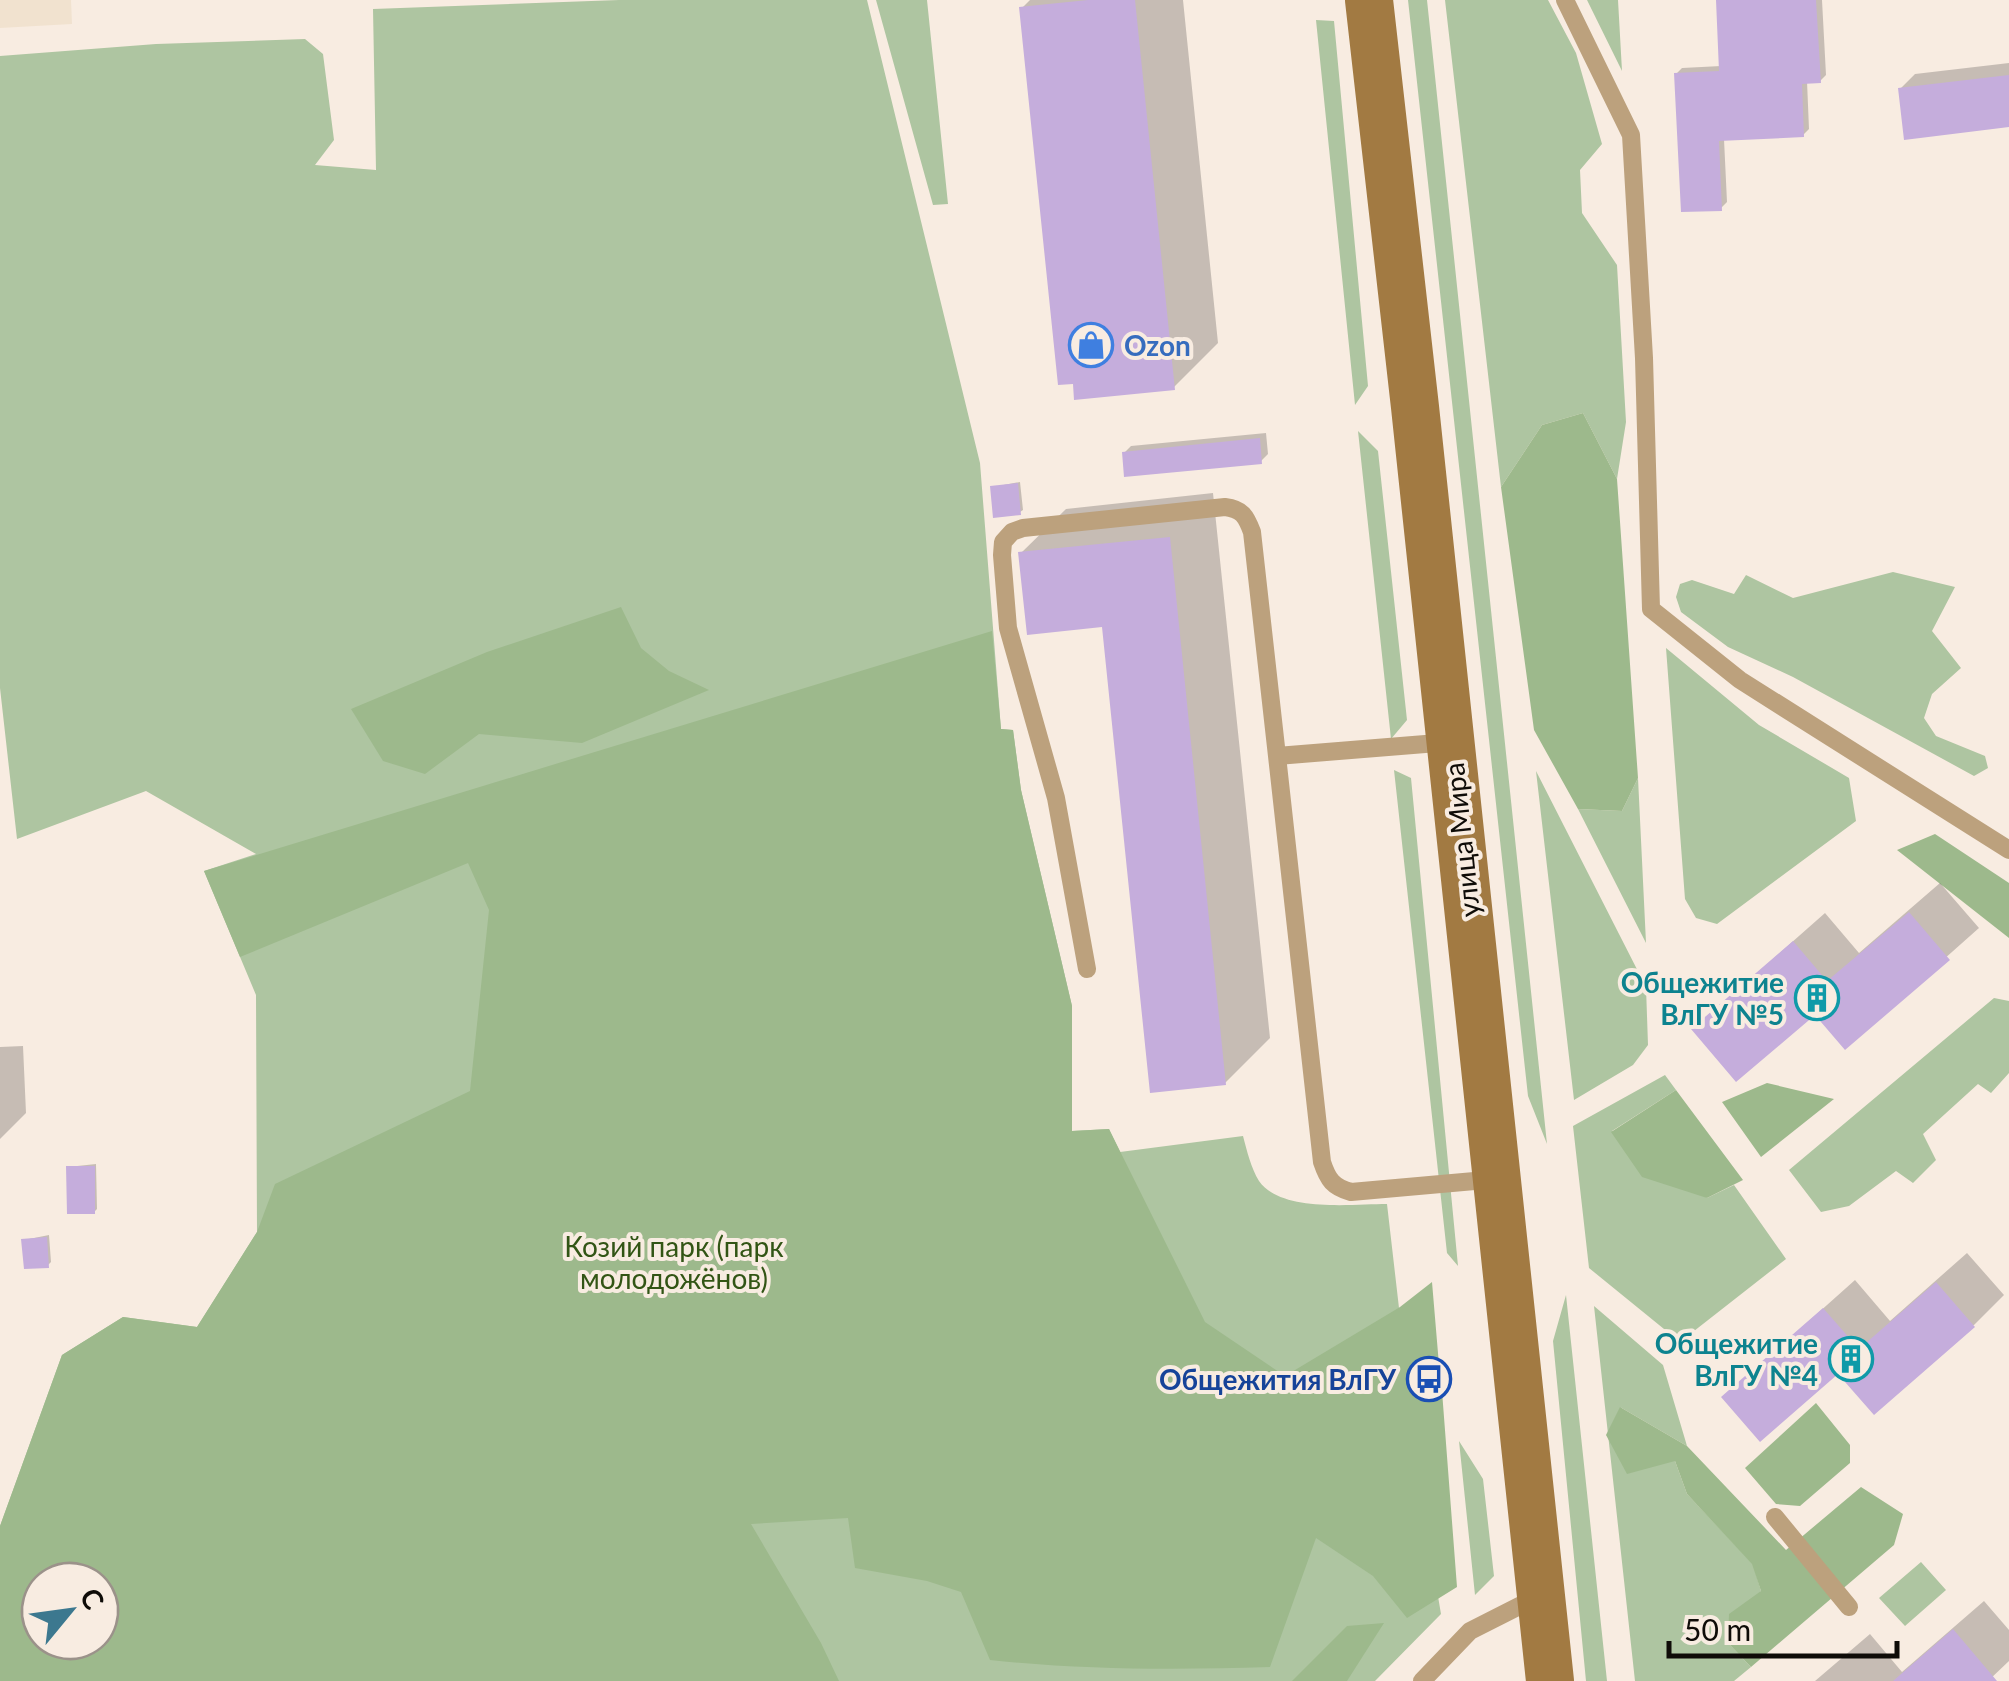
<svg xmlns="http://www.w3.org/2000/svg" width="2009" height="1681" font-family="Lato,sans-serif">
  <rect width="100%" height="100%" fill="#f8ece1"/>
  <path fill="#f1e2cf" d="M0 0H71L72 24 0 28Z"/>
  <path fill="#aec5a1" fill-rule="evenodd" d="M619 0H867L980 463 1001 729 1013 730 1021 790 1072 1006V1131L1109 1129 1120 1152 1243 1136C1247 1151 1251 1168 1259 1181 1281 1213 1352 1204 1387 1204L1420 1490 1441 1614 1375 1681H0V1526L62 1355 123 1317 197 1327 257 1232 256 995 204 871 256 854 146 791 17 839 0 688V56L156 44 305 39 323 54 334 140 315 165 376 170 373 9ZM40 1581H100V1641H40Z
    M876 0H927L948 204 933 205Z
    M1408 0H1427L1547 1144 1528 1096Z
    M1445 0H1548L1576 53 1602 144 1580 170 1582 213 1617 265 1626 422 1617 479 1583 413 1542 425 1501 487Z
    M1587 0H1618L1622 71Z
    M1316 20 1334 21 1368 386 1355 405Z
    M1358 431 1378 451 1407 720 1391 739Z
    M1893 572 1955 587 1932 631 1961 668 1932 694 1924 718 1936 736 1985 756 1988 768 1974 776 1793 677 1728 647 1681 612 1676 597 1680 584 1692 580 1734 594 1746 575 1793 598Z
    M1666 648 1759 725 1849 778 1856 821 1717 924 1696 918 1685 899Z
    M1394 770 1411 778 1458 1266 1447 1253Z
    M1536 771 1646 987 1648 1045 1633 1065 1574 1100Z
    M1638 778 1646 943 1578 809 1622 811Z
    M1994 998 2009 1001V1073L1991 1093 1978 1084 1923 1134 1936 1160 1913 1183 1896 1171 1849 1206 1821 1212 1789 1170Z
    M1665 1075 1676 1090 1612 1131 1707 1198 1734 1185 1786 1259 1680 1342 1589 1268 1573 1126Z
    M1566 1295 1607 1681H1586L1553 1341Z
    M1594 1306 1663 1365 1687 1446 1620 1407 1675 1461 1687 1494 1753 1564 1761 1591 1728 1643 1751 1667 1734 1681H1635Z
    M1459 1441 1483 1479 1494 1576 1475 1595Z
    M1921 1562 1946 1590 1905 1626 1879 1598Z"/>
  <path fill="#9db98c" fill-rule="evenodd" d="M1583 413 1617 479 1638 778 1622 811 1578 809 1534 730 1501 487 1542 425Z
    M621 607 641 648 669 671 709 690 582 743 479 734 425 774 383 761 351 709 487 652Z
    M992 631 1001 729 1013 730 1021 790 1072 1006V1131L1109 1129 1205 1322 1285 1376 1400 1307 1432 1282 1439 1365 1420 1370 1423 1388 1442 1391 1457 1587 1407 1618 1373 1576 1316 1538 1270 1667C1175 1670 1084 1670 990 1660L961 1592 927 1581 855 1568 848 1518 751 1524 821 1643 839 1681H0V1526L62 1355 123 1317 197 1327 257 1232 275 1184 470 1091 489 910 468 863 240 957 204 871ZM40 1581H100V1641H40Z
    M1935 834 2009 883V938L1897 850Z
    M1767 1083 1834 1099 1761 1157 1722 1102Z
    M1676 1090 1743 1180 1707 1198 1642 1177 1611 1132Z
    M1816 1403 1850 1445V1463L1800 1506 1776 1504 1745 1468Z
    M1620 1407 1687 1446 1786 1550 1861 1487 1903 1514 1894 1545 1751 1667 1728 1643 1729 1614 1761 1591 1752 1564 1687 1494 1675 1461 1627 1474 1606 1435Z
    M1384 1623 1347 1681H1292L1347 1626Z"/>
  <path fill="#0003" d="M1030 0H1183L1218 343 1174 387 1022 8Z
    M1718 0H1822L1826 75 1820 81H1807L1809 129 1803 135 1724 139 1727 202 1721 208 1676 74 1682 68 1721 66Z
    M2009 63V125L1900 89 1915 74Z
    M1266 433 1268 454 1261 461 1124 453 1131 446Z
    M1020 482 1023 510 1020 512 993 487Z
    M1213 493 1270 1038 1225 1083 1104 624 1021 553 1066 509Z
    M1940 883 1979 928 1845 1047 1815 1011 1694 1029 1825 913 1859 953Z
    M23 1046 26 1113 0 1139V1047Z
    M96 1164 97 1209 94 1212 68 1167Z
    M49 1235 51 1262 48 1265 24 1240Z
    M1967 1253 2004 1295 1974 1325 1724 1397 1855 1280 1890 1321Z
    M1984 1601 2009 1630V1661L1988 1681H1815L1870 1634 1902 1672Z"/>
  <path fill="#c5addc" d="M1088 0H1135L1175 390 1074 400 1073 384 1058 385 1019 7Z
    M1716 0H1816L1821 83 1802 84 1804 137 1719 141 1722 211 1681 212 1674 73 1719 71Z
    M2009 75V127L1904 140 1898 88Z
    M1260 438 1262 464 1124 477 1122 452Z
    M1018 483 1021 515 993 518 990 486Z
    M1170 537 1226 1085 1150 1093 1102 627 1027 635 1018 552Z
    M1909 912 1950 960 1845 1050 1815 1015 1736 1082 1691 1029 1793 941 1827 981Z
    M66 1166H95V1214H67Z
    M47 1237 49 1268 24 1269 21 1239Z
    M1936 1282 1975 1327 1874 1415 1838 1374 1760 1442 1721 1397 1823 1308 1859 1349Z
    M1953 1629 1997 1681H1893Z"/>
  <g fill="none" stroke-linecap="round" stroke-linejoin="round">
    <path stroke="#bca17d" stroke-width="18" d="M1565 0 1631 135 1644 358 1651 609 1740 680 2009 850
      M1450 742 1277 756 1322 1162C1328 1180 1333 1187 1351 1192L1497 1179
      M1087 969 1056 798 1008 628 1002 555 1003 542 1012 532 1023 528 1225 507C1242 509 1246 516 1252 532L1277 756
      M1775 1517 1849 1607
      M1422 1681 1470 1631 1537 1597"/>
    <path stroke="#a27a42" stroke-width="48" d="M1369 0 1415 407 1550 1681"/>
  </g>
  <defs>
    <symbol id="shop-ring" viewBox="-11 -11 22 22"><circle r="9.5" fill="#f8ece1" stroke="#3f7fe0" stroke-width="1.5"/><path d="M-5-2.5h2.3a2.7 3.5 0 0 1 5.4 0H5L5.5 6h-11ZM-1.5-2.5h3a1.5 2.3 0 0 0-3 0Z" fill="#3f7fe0"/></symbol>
    <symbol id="building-ring" viewBox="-11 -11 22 22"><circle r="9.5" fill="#f8ece1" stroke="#0f9aa8" stroke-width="1.5"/><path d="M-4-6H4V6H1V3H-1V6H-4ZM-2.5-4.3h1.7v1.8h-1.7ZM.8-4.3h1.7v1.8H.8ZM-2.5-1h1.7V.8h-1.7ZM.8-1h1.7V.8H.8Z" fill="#0f9aa8"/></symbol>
    <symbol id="bus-ring" viewBox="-11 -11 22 22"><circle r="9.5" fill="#f8ece1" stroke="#1a4fb4" stroke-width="1.5"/><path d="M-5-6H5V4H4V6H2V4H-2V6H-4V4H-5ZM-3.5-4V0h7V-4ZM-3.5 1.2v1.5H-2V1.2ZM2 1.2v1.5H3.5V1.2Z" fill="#1a4fb4"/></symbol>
  </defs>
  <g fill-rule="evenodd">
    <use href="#shop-ring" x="1066" y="320" width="50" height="50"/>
    <use href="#building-ring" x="1792" y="973" width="50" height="50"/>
    <use href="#building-ring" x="1826" y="1334" width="50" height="50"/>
    <use href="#bus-ring" x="1404" y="1354" width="50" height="50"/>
  </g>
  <g text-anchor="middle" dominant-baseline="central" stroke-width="8" stroke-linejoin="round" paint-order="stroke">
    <g font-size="28" font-weight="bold" fill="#366cbe" stroke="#f8ece1" text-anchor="start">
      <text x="1124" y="345">Ozon</text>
    </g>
    <g font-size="28" fill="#0f0c08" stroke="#f8ece1">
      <text transform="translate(1461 840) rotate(-96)">улица Мира</text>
    </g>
    <g font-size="28" font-weight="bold" fill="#0d838f" stroke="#f8ece1" text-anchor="end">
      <text x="1784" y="982">Общежитие<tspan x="1784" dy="32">ВлГУ №5</tspan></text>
      <text x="1818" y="1343">Общежитие<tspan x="1818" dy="32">ВлГУ №4</tspan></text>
    </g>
    <g font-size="28" fill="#325515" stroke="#f8ece1">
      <text x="674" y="1246">Козий парк (парк<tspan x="674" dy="32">молодожёнов)</tspan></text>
    </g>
    <g font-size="28" font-weight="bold" fill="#164399" stroke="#f8ece1" text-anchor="end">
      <text x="1396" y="1379">Общежития ВлГУ</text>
    </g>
  </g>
  <g transform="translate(70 1611) rotate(61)"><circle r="48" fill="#f8ece1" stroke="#9b928a" stroke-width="2.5"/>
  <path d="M0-8L18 38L0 25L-18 38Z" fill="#3c788f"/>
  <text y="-15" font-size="28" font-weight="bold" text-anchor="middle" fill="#0f0c08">С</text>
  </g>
  <path d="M1669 1641v15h228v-15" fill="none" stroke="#0f0c08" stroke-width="5"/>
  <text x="1684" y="1641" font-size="30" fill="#0f0c08" stroke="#f8ece1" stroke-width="8" paint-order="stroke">50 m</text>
</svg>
